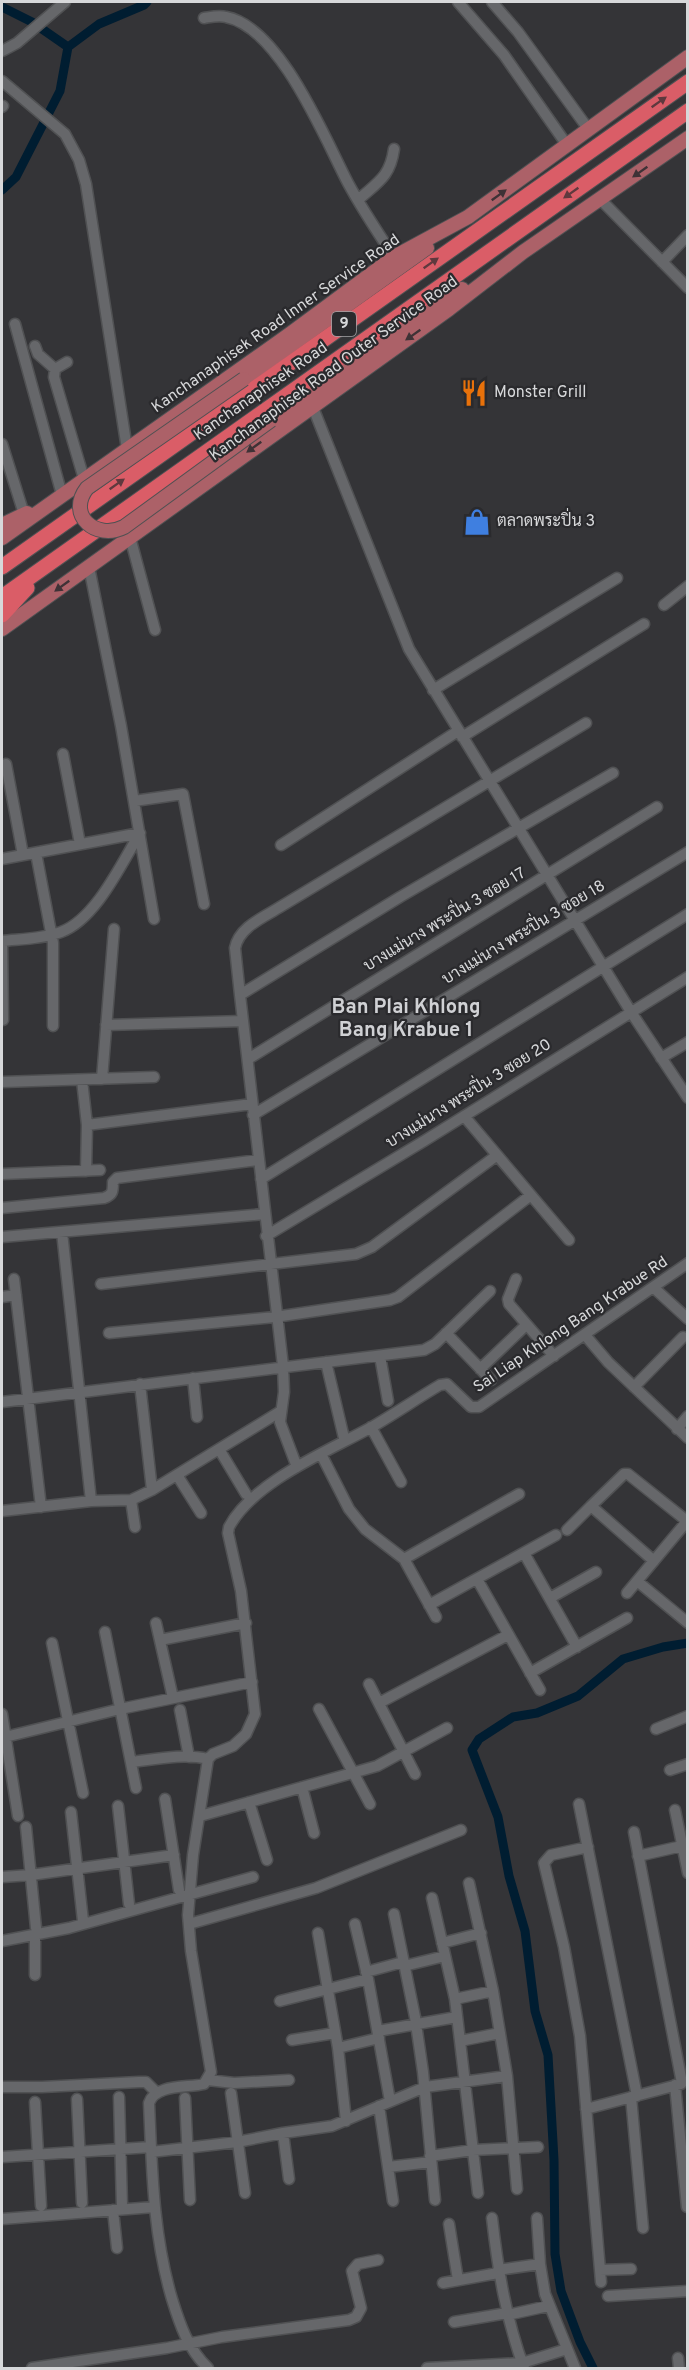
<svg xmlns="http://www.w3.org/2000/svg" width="689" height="2370" font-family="Overpass,Sarabun,sans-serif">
  <rect width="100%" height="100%" fill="#343437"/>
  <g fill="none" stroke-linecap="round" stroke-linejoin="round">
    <path stroke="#001d31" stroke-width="9" d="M2 7 32 22 68 47
      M2 190 16 177 60 91 68 47 99 24 144 5 147 2
      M593 2368 580 2342 561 2291 555 2254 554 2160 548 2055 535 2011 525 1931 509 1876 498 1817 472 1750 479 1739 513 1717 537 1713 578 1696 623 1659 663 1647 688 1643"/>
    <defs>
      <path id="minor" d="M458 2 504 55 567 145
        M492 2 518 32 589 130
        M204 18C211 17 219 15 226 17 280 27 325 139 348 183 362 209 378 233 394 257
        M2 51 17 43 65 2
        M2 81 65 134 79 160 86 184 127 449
        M2 107 3 106
        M600 199 688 288
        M358 200C378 182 390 177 394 149
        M662 262 688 235
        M15 324 62 495
        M35 346 38 354 55 369
        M67 362 55 369 54 377 84 479
        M312 405 409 649 631 1012 688 1098
        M2 444 24 514
        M130 537 155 630
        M89 567 121 726 154 919
        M664 605 688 586
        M433 690 617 578
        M462 737 644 624
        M63 754 80 844
        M6 764 23 855
        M134 801 183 794 204 904
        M281 845 458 731
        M36 853 53 943V1026
        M2 859 140 833
        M2 941C20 939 43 939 61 932 96 919 121 864 140 833
        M2 941 3 1020
        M240 995 400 897 613 773
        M106 1025 243 1021
        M661 1058 688 1042
        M248 1059 657 807
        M102 1079 114 929
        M82 1080 87 1125 86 1171
        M2 1082 154 1077
        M253 1115 688 852
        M464 1116 569 1240
        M87 1125 252 1104
        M2 1174 100 1170
        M261 1179 688 914
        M2 1208 104 1198C113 1195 113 1191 113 1182L117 1178 258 1160
        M62 1232 91 1501
        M266 1236 424 1141 688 977
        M2 1237 264 1214
        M14 1279 41 1507
        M516 1279 508 1299 509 1304 554 1356
        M101 1284 356 1254 372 1247 496 1156
        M654 1288 688 1319
        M2 1297 16 1295
        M109 1333 275 1317 390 1300 398 1297 531 1195
        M446 1333 491 1380
        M585 1335 608 1362 688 1438
        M380 1356 388 1401
        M326 1362 344 1438
        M480 1369 523 1328
        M193 1378 197 1417
        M140 1384 152 1490
        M634 1387 683 1337
        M2 1402 424 1350 435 1344 490 1291
        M371 1427 401 1482
        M677 1429 688 1416
        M219 1449 246 1494
        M321 1454 349 1509 365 1529 404 1559 436 1617
        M297 1467 280 1422 284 1392 283 1366 240 995 235 948C239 927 264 917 280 907L586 723
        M177 1475 201 1513
        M131 1500 135 1527
        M2 1511 91 1501 131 1500 152 1490 281 1411
        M567 1530 591 1506
        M524 1553 577 1647
        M404 1559 519 1494
        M654 1561 591 1506 624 1474H628L687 1521
        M477 1579 540 1690
        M637 1581 688 1623
        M627 1593 688 1520
        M550 1598 596 1572
        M429 1605 556 1535
        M156 1623 173 1698
        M105 1632 136 1788
        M160 1640 246 1623
        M52 1643 83 1793
        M530 1673 627 1618
        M369 1684 415 1774
        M379 1703 508 1635
        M319 1709 370 1804
        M180 1710 189 1757
        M2 1714 18 1816
        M656 1729 688 1716
        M5 1737 120 1709 252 1682
        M132 1762C156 1759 184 1753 208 1759
        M670 1770 688 1764
        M302 1787 314 1833
        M165 1799 179 1890
        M249 1802 267 1860
        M579 1804 637 2096
        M118 1806 129 1904
        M675 1810 688 1873
        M71 1812 83 1921
        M200 1816 377 1766 447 1728
        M26 1827 36 1928
        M634 1832 682 2083
        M588 1847 551 1855 544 1863 564 1947 580 2036 601 2282
        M638 1856 682 1846
        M2 1877 31 1875 174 1855
        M469 1883 493 1991 507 2076 517 2189
        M432 1898 455 1999 478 2193
        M394 1914 415 2017 423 2072 435 2200
        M189 1924 316 1888 461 1830
        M355 1924 368 1979 390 2101
        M318 1933 338 2048 346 2121
        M2 1941 69 1928 253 1877
        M442 1943 481 1933
        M404 1966 445 1956
        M366 1972 403 1962
        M35 1975V1936
        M455 1999 493 1991
        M280 2001 368 1979
        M378 2031 457 2017
        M292 2040 335 2033
        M460 2041 500 2033
        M338 2048 379 2038
        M208 2080 234 2083 289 2080
        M675 2085 687 2207
        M2 2087H42L139 2082H146L156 2092
        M231 2093 245 2193
        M119 2097 122 2206
        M631 2097 643 2228
        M185 2098 190 2200
        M77 2099 82 2203
        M35 2102 41 2206
        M379 2106 393 2201
        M586 2109 681 2084
        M283 2133 289 2179
        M151 2152 237 2142 283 2133 332 2126 425 2087 507 2076
        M430 2156 473 2150 538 2147
        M2 2157 151 2147
        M388 2167 431 2162
        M113 2210 117 2248
        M492 2218C498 2270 506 2319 524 2368
        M537 2218 540 2264 545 2294 575 2368
        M2 2219 154 2207
        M449 2224 458 2280
        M498 2270 540 2264
        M600 2270 631 2269
        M443 2283 498 2273
        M608 2296 688 2291
        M507 2315 548 2306
        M454 2322 507 2313
        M678 2358 679 2368
        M32 2368 167 2348 222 2337 349 2320 356 2317 361 2308 352 2271 358 2264 378 2260
        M208 2368C188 2349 180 2325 172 2299 153 2235 152 2170 149 2103 155 2084 187 2088 204 2084L211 2072 191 1951 188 1915 193 1855 208 1759 213 1754 233 1746 246 1734 255 1714 241 1591 228 1533 229 1527C253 1482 326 1452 370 1428 393 1415 416 1399 440 1385L447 1384 471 1407H479L688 1263
        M427 2368 522 2363 567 2349"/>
      <path id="major" d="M244 379 427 248
        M271 420 430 309 462 289
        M2 525 27 513
        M2 538 290 334 394 257 468 217 688 57
        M2 629 449 309 523 252 688 138"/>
      <path id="highway" d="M2 567 688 82
        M2 597 688 111
        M2 615 27 588"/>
    </defs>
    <use href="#minor" stroke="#505153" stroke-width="13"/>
    <use href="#major" stroke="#505153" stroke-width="16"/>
    <use href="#highway" stroke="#505153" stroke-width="17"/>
    <use href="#minor" stroke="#66676a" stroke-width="10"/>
    <use href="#major" stroke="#ac6168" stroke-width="14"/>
    <use href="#highway" stroke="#da5d67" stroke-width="15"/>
    <defs>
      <path id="major-bridge" d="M244 379 87 488C66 515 96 541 124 527L271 420"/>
    </defs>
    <use href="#major-bridge" stroke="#505153" stroke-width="16" stroke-linecap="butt"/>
    <use href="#major-bridge" stroke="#ac6168" stroke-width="14"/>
  </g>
  <defs><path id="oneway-solid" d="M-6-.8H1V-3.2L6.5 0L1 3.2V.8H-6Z" transform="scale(1.5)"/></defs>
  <g fill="#5f393e">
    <use href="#oneway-solid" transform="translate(659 102) rotate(-35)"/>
    <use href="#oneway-solid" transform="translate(571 193) rotate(145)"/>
    <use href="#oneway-solid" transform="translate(431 263) rotate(-35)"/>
    <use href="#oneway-solid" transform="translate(117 484) rotate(-35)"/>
  </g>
  <g fill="#3e3236">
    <use href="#oneway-solid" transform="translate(640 172) rotate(145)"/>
    <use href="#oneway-solid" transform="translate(499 195) rotate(-36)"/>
    <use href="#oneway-solid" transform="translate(413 335) rotate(145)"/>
    <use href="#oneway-solid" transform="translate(254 447) rotate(144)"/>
    <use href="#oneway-solid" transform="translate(62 586) rotate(144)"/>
  </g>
  <defs>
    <symbol id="restaurant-bare" viewBox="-9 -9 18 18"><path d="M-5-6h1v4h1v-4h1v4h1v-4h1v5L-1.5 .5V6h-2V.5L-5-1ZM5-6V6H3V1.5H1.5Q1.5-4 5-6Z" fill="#e8710a" stroke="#2a2a2d" stroke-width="2.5" paint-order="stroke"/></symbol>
    <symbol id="shop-bare" viewBox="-9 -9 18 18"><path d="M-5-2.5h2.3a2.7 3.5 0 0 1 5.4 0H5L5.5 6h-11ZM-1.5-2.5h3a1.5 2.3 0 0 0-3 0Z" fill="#3f7fe0" stroke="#2a2a2d" stroke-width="2.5" paint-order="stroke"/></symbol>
  </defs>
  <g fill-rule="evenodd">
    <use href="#restaurant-bare" x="455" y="374" width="38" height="38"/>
    <use href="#shop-bare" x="458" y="503" width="38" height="38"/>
  </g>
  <g text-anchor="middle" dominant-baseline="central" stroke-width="4.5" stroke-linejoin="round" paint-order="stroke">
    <rect fill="#2a2a2d" stroke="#a3a4a6" stroke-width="1.5" x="332" y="312" width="24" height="24" rx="4.5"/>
    <g font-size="15" font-weight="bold" fill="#d7d8da">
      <text x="344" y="324">9</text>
    </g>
    <g font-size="16" fill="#d7d8da" stroke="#2a2a2d">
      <text transform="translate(276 324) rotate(-35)">Kanchanaphisek Road Inner Service Road</text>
      <text transform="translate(334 369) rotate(-36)">Kanchanaphisek Road Outer Service Road</text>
      <text transform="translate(261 392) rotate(-35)">Kanchanaphisek Road</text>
      <text transform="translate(445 920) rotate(-31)">บางแม่นาง พระปิ่น 3 ซอย 17</text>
      <text transform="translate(524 933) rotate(-31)">บางแม่นาง พระปิ่น 3 ซอย 18</text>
      <text transform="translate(469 1094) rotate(-32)">บางแม่นาง พระปิ่น 3 ซอย 20</text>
      <text transform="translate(571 1325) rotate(-34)">Sai Liap Khlong Bang Krabue Rd</text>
    </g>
    <g font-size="16" fill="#d7d8da" stroke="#2a2a2d" text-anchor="start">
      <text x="494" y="393">Monster Grill</text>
      <text x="497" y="522">ตลาดพระปิ่น 3</text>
    </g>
    <g font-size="20" font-weight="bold" fill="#d0d1d4" stroke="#2a2a2d">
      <text x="406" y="1008">Ban Plai Khlong<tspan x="406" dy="23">Bang Krabue 1</tspan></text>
    </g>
  </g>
  <rect width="689" height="2370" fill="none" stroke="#d7d8da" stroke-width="6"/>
</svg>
